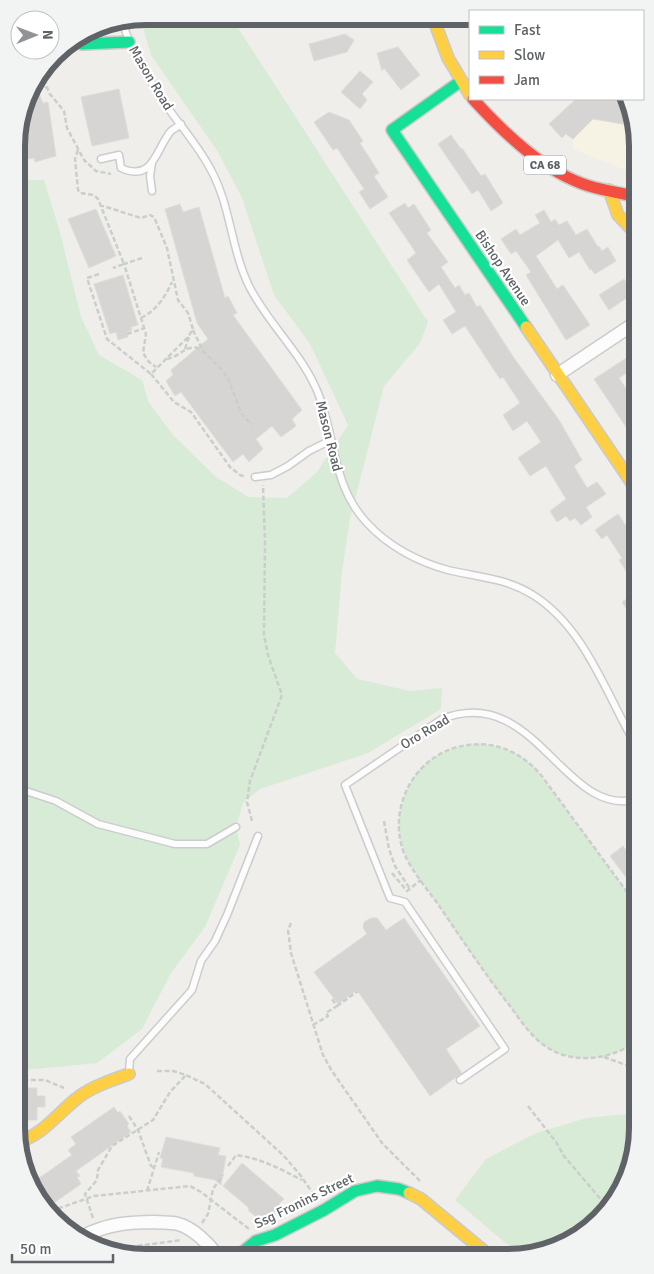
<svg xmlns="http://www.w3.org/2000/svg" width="654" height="1274" font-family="Signika,sans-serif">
  <rect width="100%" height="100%" fill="#efeeea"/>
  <path fill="#f7f3e4" d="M576 99H627L631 104 638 146V222L635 218 631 172 573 149V139L549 124Z"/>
  <path fill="#d8ebd6" d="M146 16 231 17 428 322 420 343 384 386 350 519 342 572 335 653 357 679 410 691 442 688 441 709 368 753 260 789 243 803 236 827 240 845 205 927 171 973 142 1029 97 1063 16 1071 17 180H44L60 232 81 317 99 355 142 380 148 401 172 434 215 476 248 497 287 498 317 472 348 425 310 344 274 295 242 198 218 152 151 55 140 17Z
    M477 744C499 745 515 752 533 765L638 907 637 1041C613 1059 576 1065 548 1048 534 1040 525 1026 515 1013 499 993 485 973 470 952 457 933 445 914 432 896 423 882 411 869 405 854 394 830 399 801 413 779 428 756 451 747 477 744Z
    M637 1113V1137L611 1207 550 1251H515L455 1200 486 1159 536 1133 587 1118Z"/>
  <path fill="#d6d5d3" stroke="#deddd9" d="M345 34 354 40 347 52 314 61 309 44Z
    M398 47 420 75 401 90 384 68 382 71 377 53Z
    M360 71 373 82 362 94 367 100 360 109 341 92Z
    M34 82 43 103 48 102 56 156 35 162 34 158 28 159 21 118 30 88Z
    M119 89 129 138 92 146 81 97Z
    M576 99H627L631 104 634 126 593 119 573 139 566 134 562 138 549 124Z
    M329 112 349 120 363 141 360 143 379 173 374 176 388 197 370 209 359 192 364 189 337 148 333 150 314 122Z
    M451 135 461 149 462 148 481 176 485 174 503 203 491 211 478 190 472 194 438 144Z
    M405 203 408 208 414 204 431 230 427 233 448 262 441 267 455 288 459 285 465 295 469 293 477 307 480 305 514 358 559 420 582 460 574 466 587 488 597 482 606 494 586 507 592 517 581 525 575 518 570 521 566 516 557 522 550 511 566 499 546 466 530 476 518 458 541 442 527 421 513 431 503 415 520 403 503 377 500 379 465 326 452 334 443 320 456 312 439 284 429 292 407 260 416 253 389 213Z
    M180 204 183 212 199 207 225 298 228 296 237 313 233 315 302 410 292 419 296 426 281 437 272 426 256 439 263 449 249 462 243 454 233 462 181 392 175 396 166 381 173 375 171 370 208 339 197 323 165 209Z
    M96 209 116 256 89 268 68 219Z
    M544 210 551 222 555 219 559 225 567 221 576 235 587 229 598 247 599 246 602 251 608 247 616 261 595 274 591 269 590 270 579 252 569 258 558 240 536 256 557 289 563 285 590 325 566 340 526 275 531 272 516 251 511 254 501 239 516 229 520 235 540 223 535 215Z
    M123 275 138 325 131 327 132 330 127 332 128 337 118 340 116 332 110 334 94 284Z
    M624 279 634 293 609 310 599 295Z
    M628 357 635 367 619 378 638 406V445L594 379Z
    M618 514 638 543V590L619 560 622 558 607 535 602 539 595 530Z
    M638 592V627L622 602Z
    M623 846 638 866V873L628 880 610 856Z
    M371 918H377L386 930 404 918 480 1026 446 1049 462 1073 430 1096 357 990 338 1004 314 972 367 934 363 928 364 922Z
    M17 1088H37V1096H45V1107H37V1120H17Z
    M114 1107 118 1113 120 1111 129 1124 127 1126 131 1132 76 1171 80 1176 77 1177 81 1184 48 1207 32 1183 72 1155 68 1150 76 1144 71 1137Z
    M166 1137 220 1148 218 1155 226 1156 221 1185 215 1180 194 1176V1173L161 1167 163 1159 160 1158Z
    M242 1163 284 1199 279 1204 282 1206 275 1215 273 1214 269 1219 268 1218 263 1223 248 1210 249 1208 223 1186Z"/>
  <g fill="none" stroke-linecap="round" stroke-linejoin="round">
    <defs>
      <path id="lane" d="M123 21C126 37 133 50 141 64 149 79 158 94 168 108 183 129 199 147 211 170 231 207 231 249 249 286 268 324 302 353 318 393 336 438 332 486 367 523 388 546 418 562 448 570 477 577 506 578 533 595 586 628 607 697 638 749
        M101 159 119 155 121 168C154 183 156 148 171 131 174 129 177 127 181 124
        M152 163 150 176 152 191
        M255 477 271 475 288 466 309 451 331 440
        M17 788 56 801 98 824 175 844H207L236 827
        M129 1072 130 1059 192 990 201 961 215 941 227 915 258 836
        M460 1080 505 1049 405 902 390 898 345 785 442 719C536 682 564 820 638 799"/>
      <path id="street" d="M557 375 638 321
        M84 1236C107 1224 129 1222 155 1222 162 1223 171 1222 178 1224 193 1228 208 1243 217 1255"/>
      <path id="fast" d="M72 41 82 44 129 42
        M461 81 392 130 526 327
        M239 1255 256 1241 275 1235 324 1210 355 1191 377 1186 399 1189 409 1193"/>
      <path id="slow" d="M433 18 448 58 470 95
        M609 190 618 215 638 236
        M526 327 638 492
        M18 1142C45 1134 58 1112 80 1096 94 1086 112 1080 129 1074
        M409 1193 421 1199 485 1252"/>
      <path id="jam" d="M473 99C504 133 544 172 589 186 605 191 622 193 638 197"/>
    </defs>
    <use href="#lane" stroke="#cbcccc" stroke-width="9"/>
    <use href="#street" stroke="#cbcccc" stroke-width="15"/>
    <use href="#fast" stroke="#cacacb" stroke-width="14"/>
    <use href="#slow" stroke="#cacacb" stroke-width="14"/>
    <use href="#jam" stroke="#cacacb" stroke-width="14"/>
    <path stroke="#cacfcc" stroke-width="2.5" stroke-dasharray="5 2.5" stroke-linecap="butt" d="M42 72 49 93 64 111 67 128 84 160 96 171 111 174
      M38 91 46 87
      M78 150 75 159 78 190 80 193 94 195 98 199 124 264 113 268
      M142 258 124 264 146 334 143 353 149 362 156 367
      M99 274 87 278 107 339 151 374 188 337 193 329 188 313 178 300 167 248 154 217 150 215 141 218 100 205
      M141 318C157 310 165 297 172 282
      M193 330 203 351 224 372 230 383 241 413 252 425
      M127 334 145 328
      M185 349 189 337
      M167 359C180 357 187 343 200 349
      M151 374 174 402 191 412 230 467 240 475 246 477
      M252 821 247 802 250 781 282 695 268 655 264 635 265 542 263 485
      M384 821 389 849 395 866 410 889
      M392 873 407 891 421 880
      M291 923 288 930 291 953 323 1055 332 1071 382 1143 421 1182
      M337 1006 358 991
      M313 1025 328 1016 326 1013 337 1006 332 999 333 998
      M637 1041C613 1059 575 1065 548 1048 532 1038 521 1021 510 1006 485 974 463 941 440 907 428 890 412 872 404 853 386 806 417 751 468 745 497 741 522 753 541 775L638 907
      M604 1057 637 1069
      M157 1071H173L186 1075 205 1084 284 1156 301 1176 316 1198
      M16 1080H45L64 1088
      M528 1106 556 1142 564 1156 609 1209
      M129 1116 138 1130 151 1166 155 1168
      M228 1166 236 1155C263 1159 278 1168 302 1180
      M147 1191 159 1152
      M51 1211 94 1196 190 1186 201 1192 249 1229
      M93 1218 85 1194 97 1180 98 1170 112 1146 153 1120 170 1092 186 1075
      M202 1223 208 1214 213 1189 223 1175
      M130 1247 182 1240
      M121 1253 128 1248 136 1257
      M278 1255 292 1251 319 1254"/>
    <use href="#lane" stroke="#fdfcfc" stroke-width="6"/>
    <use href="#street" stroke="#fdfcfc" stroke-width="12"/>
    <use href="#fast" stroke="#16e098" stroke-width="11"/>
    <use href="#slow" stroke="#ffcf43" stroke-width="11"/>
    <use href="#jam" stroke="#f24e42" stroke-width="11"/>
  </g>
  <g text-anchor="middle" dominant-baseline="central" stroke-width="4.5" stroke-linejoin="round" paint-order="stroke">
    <rect fill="#fff" stroke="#8f9295" stroke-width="1" x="524" y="155.5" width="42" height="19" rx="4"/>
    <g font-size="12" font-weight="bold" fill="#5f6368">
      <text x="545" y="165">CA 68</text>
    </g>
    <g font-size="14" fill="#5f6368" stroke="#fff">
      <text transform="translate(151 78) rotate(59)">Mason Road</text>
      <text transform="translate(503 268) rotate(56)">Bishop Avenue</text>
      <text transform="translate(329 436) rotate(76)">Mason Road</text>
      <text transform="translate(425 732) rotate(-31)">Oro Road</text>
      <text transform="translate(304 1201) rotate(-26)">Ssg Fronins Street</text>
    </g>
  </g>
  <path d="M0 0H654V1274H0ZM146 25H508A121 121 0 0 1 629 146V1128A121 121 0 0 1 508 1249H146A121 121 0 0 1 25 1128V146A121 121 0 0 1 146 25Z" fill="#f2f3f3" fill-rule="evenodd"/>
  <path fill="none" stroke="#5f6368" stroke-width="6" d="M146 25H508A121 121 0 0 1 629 146V1128A121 121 0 0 1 508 1249H146A121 121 0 0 1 25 1128V146A121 121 0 0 1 146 25Z"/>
  <rect x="469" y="10" width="175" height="90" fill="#ffffff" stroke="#bfc1c3"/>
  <rect x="479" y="26" width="25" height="8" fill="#16e098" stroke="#bfc1c3"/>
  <text x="514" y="35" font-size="15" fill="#5f6368">Fast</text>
  <rect x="479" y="51" width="25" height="8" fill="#ffcf43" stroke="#bfc1c3"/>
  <text x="514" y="60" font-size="15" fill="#5f6368">Slow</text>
  <rect x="479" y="76" width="25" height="8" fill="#f24e42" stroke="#bfc1c3"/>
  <text x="514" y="85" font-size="15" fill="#5f6368">Jam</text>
  <g transform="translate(35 35) rotate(89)"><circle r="24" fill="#ffffff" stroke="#bfc1c3"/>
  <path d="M0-4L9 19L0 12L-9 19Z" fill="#919496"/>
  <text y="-8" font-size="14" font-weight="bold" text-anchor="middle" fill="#5f6368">N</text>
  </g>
  <path d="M12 1254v8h101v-8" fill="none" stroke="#5f6368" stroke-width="2.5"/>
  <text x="20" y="1254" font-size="15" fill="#5f6368" stroke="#ffffff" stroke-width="4" paint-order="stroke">50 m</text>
</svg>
